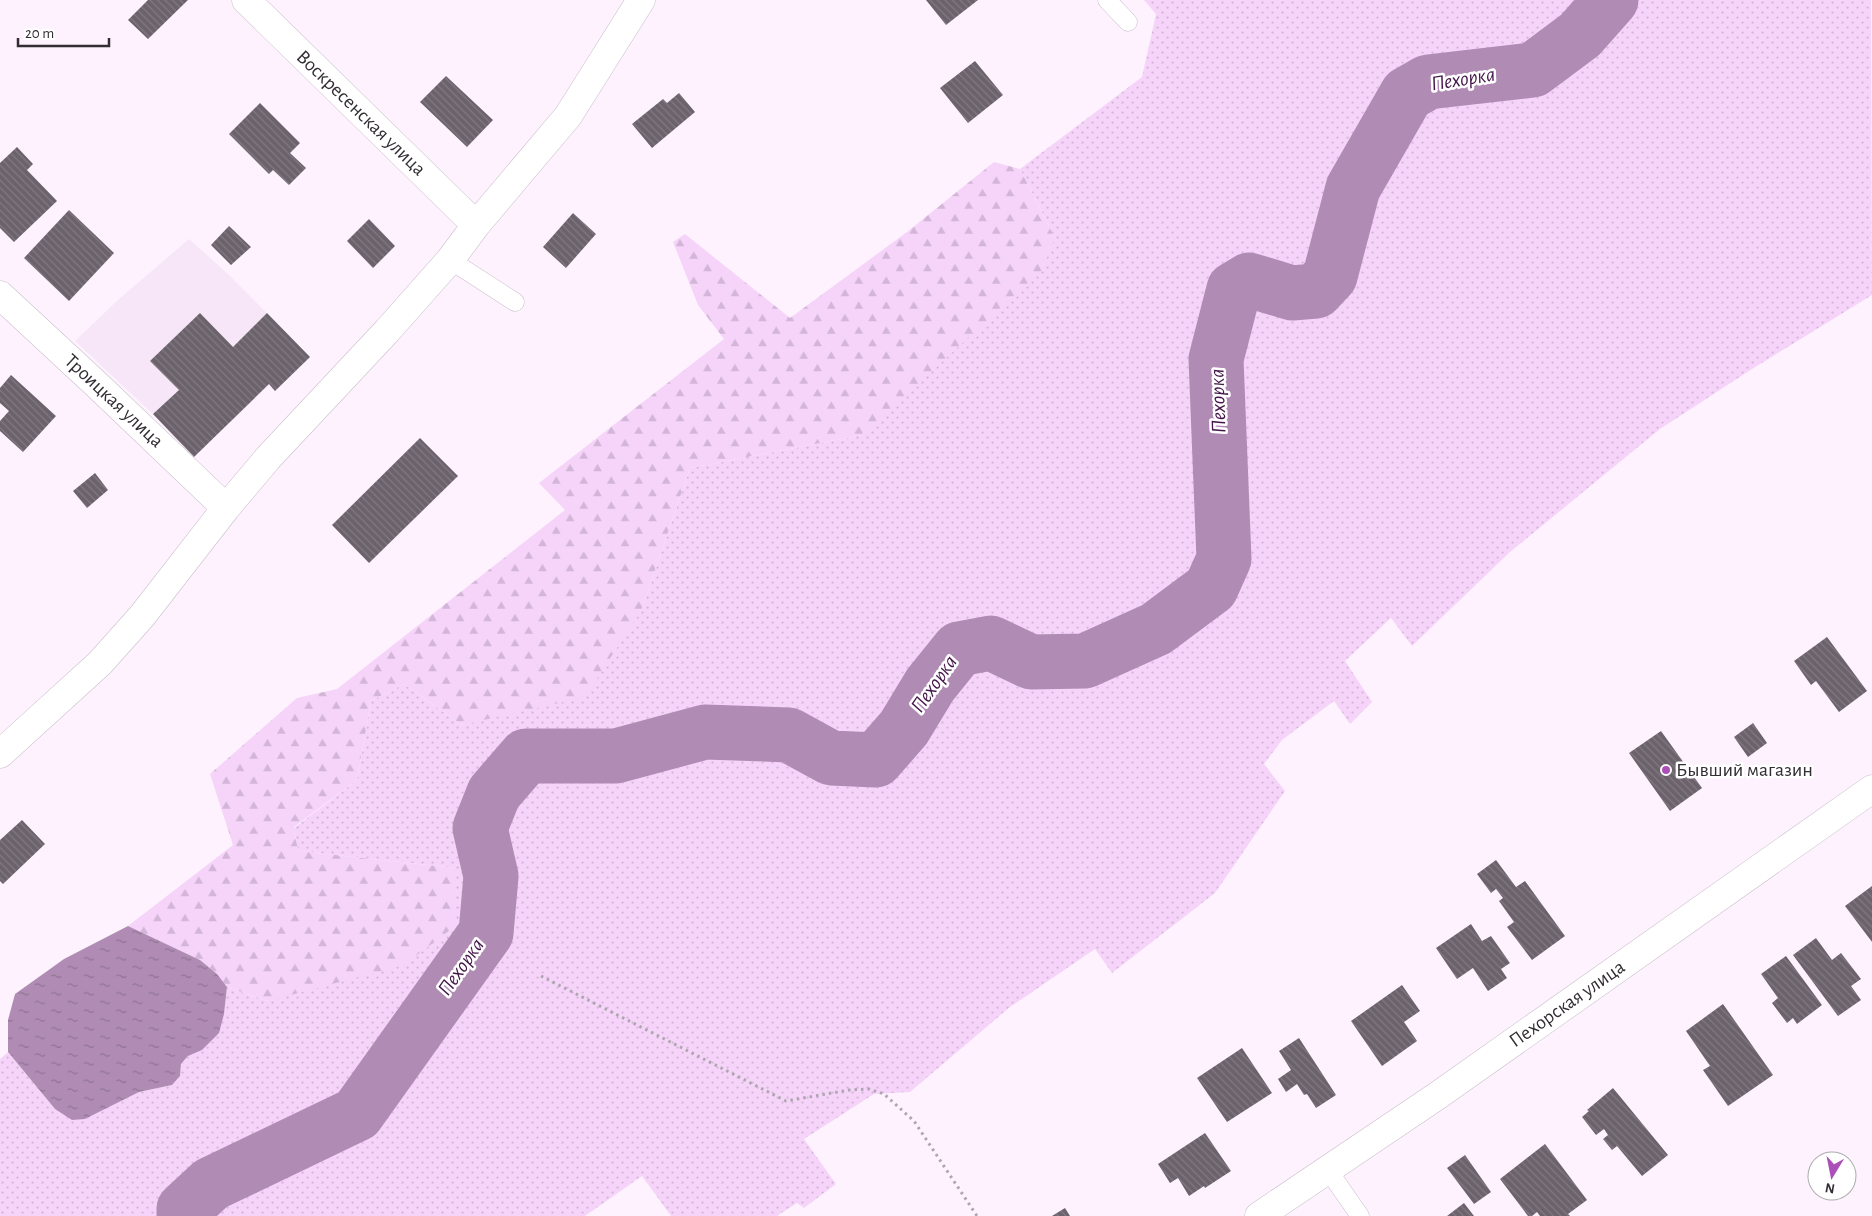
<svg xmlns="http://www.w3.org/2000/svg" width="1872" height="1216" font-family="'Alegreya Sans',sans-serif">
  <defs>
    <pattern id="grass-dots" width="8" height="8" patternUnits="userSpaceOnUse" patternTransform="scale(1.25)"><rect width="8" height="8" fill="#f6d4fa"/><path d="M2 2h.1M6 6h.1" fill="none" stroke="#d3b6d7" stroke-width="1.8" stroke-linecap="round"/></pattern>
    <pattern id="forest-firs" width="22" height="20" patternUnits="userSpaceOnUse" patternTransform="scale(1.25)"><rect width="22" height="20" fill="#f6d4fa"/><path d="M5 1l3.5 6h-7zM16 11l3.5 6h-7z" fill="#d3b6d7"/></pattern>
    <pattern id="water-ripples" width="26" height="14" patternUnits="userSpaceOnUse" patternTransform="scale(1.25)"><rect width="26" height="14" fill="#b08cb4"/><path d="M2 4q2-2 4 0t4 0M15 11q2-2 4 0t4 0" fill="none" stroke="#907393"/></pattern>
    <pattern id="building-back-hatch" width="6" height="6" patternUnits="userSpaceOnUse" patternTransform="scale(1.25)"><rect width="6" height="6" fill="#6b626c"/><path d="M-1 5l2 2M0 0l6 6M5-1l2 2" fill="none" stroke="#817a82"/></pattern>
  </defs>
  <rect width="100%" height="100%" fill="#fdf2fe"/>
  <path fill="#f7e6f8" d="M189 239 230 276 310 357 275 391 269 385 194 457 153 414 75 341 119 299Z"/>
  <path fill="url(#grass-dots)" d="M1144 0H1871L1872 295 1752 369 1660 429 1510 552 1412 646 1391 618 1345 661 1372 702 1350 724 1334 701 1282 740 1264 764 1285 791 1215 893 1112 973 1095 949 1010 1007 910 1092 874 1094 804 1139 836 1184 804 1208 797 1203 777 1216H671L642 1176 585 1216H0V1059L8 1052 55 1109 85 1119 139 1092 172 1085 180 1076 181 1065 188 1056 202 1050 224 1014 227 987 268 1001 456 868 298 851 294 828 357 780 371 701 404 684 462 725 641 611 690 468 862 435 1055 238 1020 169 1142 77 1156 14Z"/>
  <path fill="url(#forest-firs)" d="M994 162 1020 169 1055 238 1042 270 862 435 690 468 641 611 585 697 462 725 404 684 371 701 357 780 294 827 298 851 456 868 454 927 404 965 268 1001 227 987 217 974 200 960 128 926 233 845 210 774 297 698 337 689 565 510 539 483 724 339 698 305 673 242 685 234 790 318 907 232Z"/>
  <path fill="url(#water-ripples)" d="M128 926 200 960 217 974 227 987 224 1014 219 1033 202 1050 188 1056 181 1064 180 1076 172 1085 139 1092 85 1119 72 1120 55 1109 8 1052V1020L15 994 64 959Z"/>
  <g fill="none" stroke-linecap="round" stroke-linejoin="round">
    <path stroke="#b08cb4" stroke-width="55" d="M184 1216V1209L211 1184 357 1114 486 933 491 876 480 828 494 793 526 756H616L705 732 789 735 831 758 876 760 904 728 930 685 959 649 991 643 1031 662 1085 661 1156 629 1211 588 1224 559 1216 359 1234 289 1249 280 1292 293 1316 291 1330 276 1353 188 1407 94 1428 82 1533 70 1580 35 1611 0"/>
  </g>
  <path fill="url(#building-back-hatch)" d="M148 0H188L148 39 128 20Z
    M926 0H978L946 25Z
    M975 61 1003 95 968 123 940 88Z
    M446 76 493 120 467 147 420 102Z
    M679 93 695 112 652 148 632 124 663 99 667 103Z
    M260 103 300 143 290 153 306 168 289 185 273 170 269 174 229 134Z
    M17 147 33 164 27 170 57 201 14 242 0 228V163Z
    M69 210 114 253 69 301 24 258Z
    M573 213 596 234 566 268 543 247Z
    M369 219 395 246 373 268 347 241Z
    M229 226 251 247 231 265 211 245Z
    M200 313 233 347 267 313 310 357 275 391 269 384 194 457 153 414 179 390 150 361Z
    M11 375 56 416 23 452 0 431V421L9 411 0 403V388Z
    M420 438 458 476 369 563 332 525Z
    M95 473 108 490 87 508 73 491Z
    M1827 637 1867 691 1839 712 1816 681 1811 685 1794 661Z
    M1753 723 1767 743 1748 757 1734 737Z
    M1661 731 1702 788 1670 811 1629 753Z
    M22 820 45 844 3 884 0 881V840Z
    M1496 860 1516 887 1525 881 1565 936 1532 960 1507 927 1514 922 1499 901 1503 898 1496 889 1491 893 1477 874Z
    M1872 886V942L1845 906Z
    M1471 924 1482 941 1491 936 1510 963 1501 969 1507 978 1488 991 1473 968 1457 979 1436 948Z
    M1816 938 1832 960 1841 953 1861 979 1851 986 1861 1000 1838 1016 1793 955Z
    M1786 956 1822 1005 1797 1024 1793 1018 1787 1023 1772 1003 1778 998 1761 974Z
    M1402 985 1420 1011 1404 1022 1417 1041 1382 1066 1351 1021Z
    M1723 1004 1773 1075 1728 1106 1703 1070 1710 1066 1686 1031Z
    M1299 1038 1336 1095 1316 1108 1307 1094 1304 1095 1297 1084 1286 1092 1278 1079 1291 1070 1279 1051Z
    M1242 1048 1272 1093 1227 1122 1197 1078Z
    M1613 1088 1668 1155 1642 1176 1617 1146 1612 1150 1603 1139 1608 1135 1604 1129 1596 1135 1582 1117 1589 1111 1587 1110Z
    M1205 1133 1231 1171 1205 1188 1204 1186 1189 1196 1178 1178 1170 1183 1158 1164Z
    M1545 1144 1587 1200 1568 1214 1570 1216H1540L1537 1212 1532 1216H1528L1500 1179Z
    M1465 1155 1491 1192 1474 1204 1447 1168Z
    M1464 1203 1474 1216H1447Z
    M1065 1208 1070 1216H1052Z"/>
  <g fill="none" stroke-linecap="round" stroke-linejoin="round">
    <defs>
      <path id="lane" d="M1107 0 1128 22
        M450 260 515 302
        M1328 1170 1360 1216"/>
      <path id="street" d="M246 0 476 225
        M0 295 96 384 226 508
        M0 754 100 663 142 616 226 508 268 458 387 331 450 260 476 225 568 116 641 0
        M1259 1216 1437 1096 1872 789"/>
    </defs>
    <use href="#lane" stroke="#c8bec9" stroke-width="19"/>
    <use href="#street" stroke="#c8bec9" stroke-width="29"/>
    <path stroke="#aea6af" stroke-width="3" stroke-dasharray="2.5 4" stroke-linecap="butt" d="M541 976 786 1101 849 1090 869 1089 884 1094 914 1121 977 1216"/>
    <use href="#lane" stroke="#fff" stroke-width="18"/>
    <use href="#street" stroke="#fff" stroke-width="28"/>
  </g>
  <circle fill="#ac4fb8" stroke="#fff" stroke-width="2" cx="1666" cy="770" r="5"/>
  <g text-anchor="middle" dominant-baseline="central" stroke-width="5" stroke-linejoin="round" paint-order="stroke">
    <g font-size="20" fill="#322e33" stroke="#fff">
      <text transform="translate(361 113) rotate(44)">Воскресенская улица</text>
      <text transform="translate(114 401) rotate(43)">Троицкая улица</text>
      <text transform="translate(1567 1004) rotate(-35)">Пехорская улица</text>
    </g>
    <g font-size="20" fill="#322e33" stroke="#fff" text-anchor="start">
      <text x="1676" y="770">Бывший магазин</text>
    </g>
    <g font-size="21" font-style="italic" fill="#431549" stroke="#fff">
      <text transform="translate(1463 79) rotate(-9)">Пехорка</text>
      <text transform="translate(1218 401) rotate(-92)">Пехорка</text>
      <text transform="translate(934 684) rotate(-55)">Пехорка</text>
      <text transform="translate(461 967) rotate(-55)">Пехорка</text>
    </g>
  </g>
  <g transform="translate(1832 1176) rotate(190)"><circle r="24" fill="#ffffff" stroke="#adabad"/>
  <path d="M0-4L9 19L0 12L-9 19Z" fill="#ac4fb8"/>
  <text y="-8" font-size="14" font-weight="bold" text-anchor="middle" fill="#322e33">N</text>
  </g>
  <path d="M18 38v8h91v-8" fill="none" stroke="#322e33" stroke-width="2.5"/>
  <text x="25" y="38" font-size="15" fill="#322e33" stroke="#ffffff" stroke-width="4" paint-order="stroke">20 m</text>
</svg>
